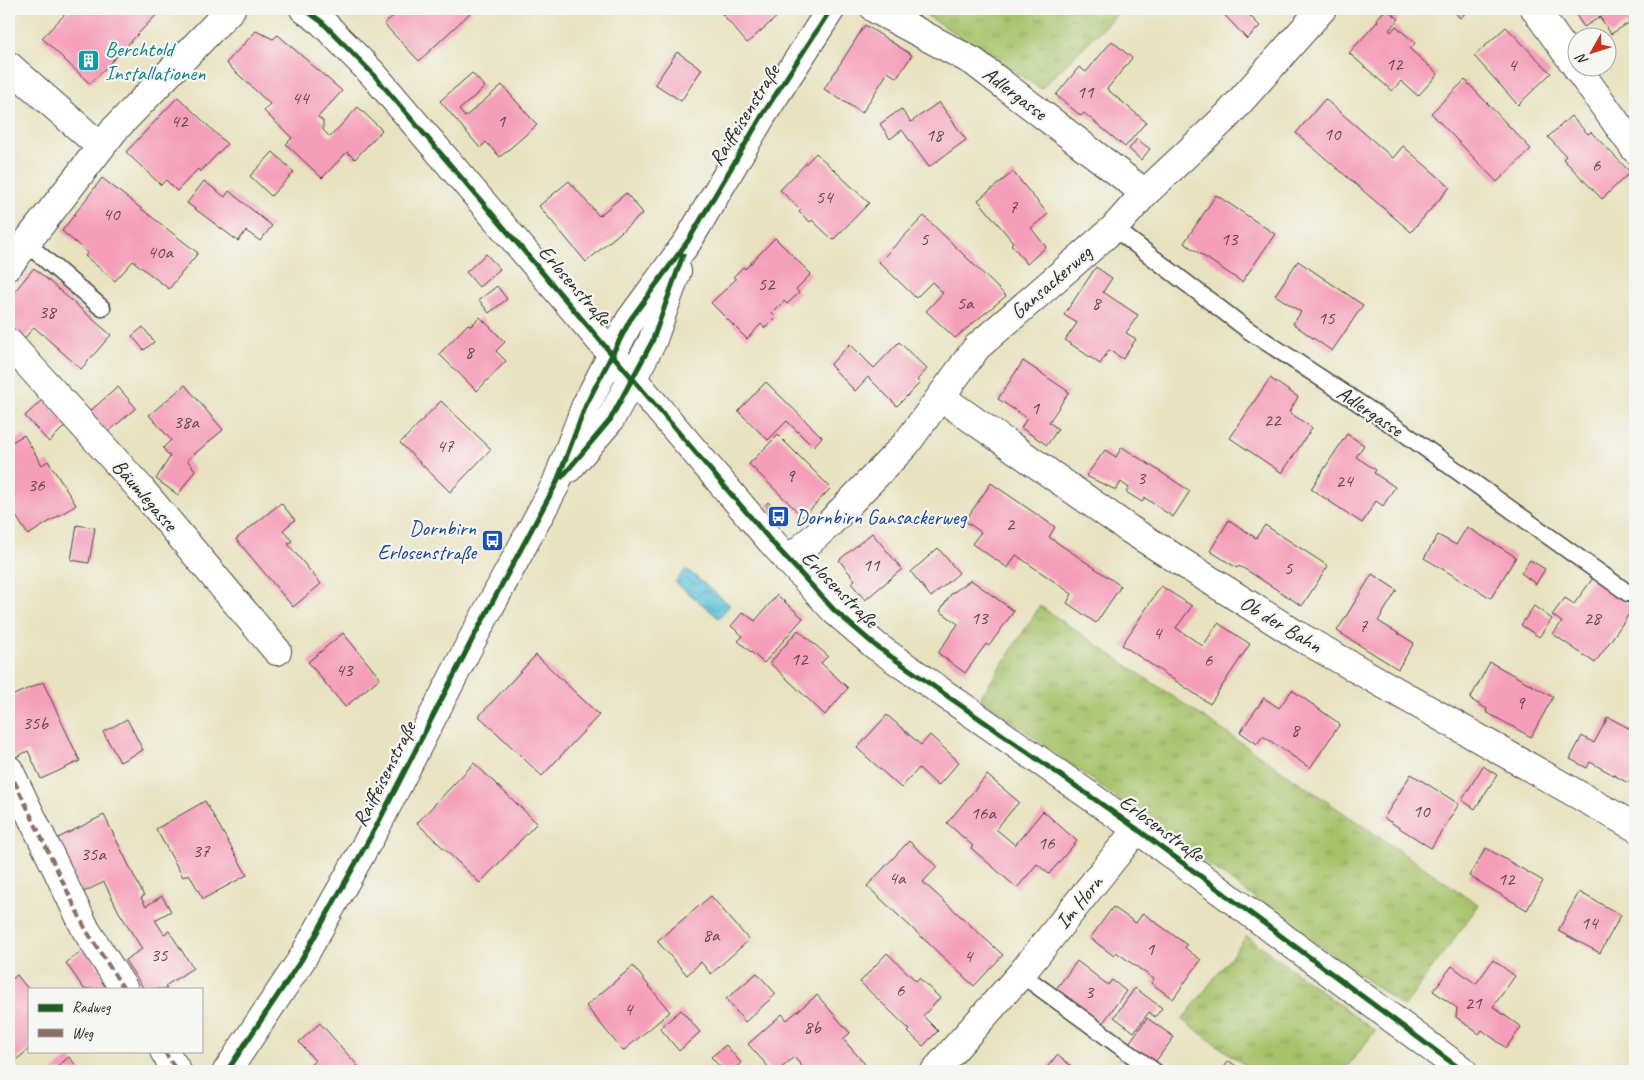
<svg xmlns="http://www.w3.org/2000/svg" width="1644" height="1080" font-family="Caveat,sans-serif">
  <defs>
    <pattern id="grass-tufts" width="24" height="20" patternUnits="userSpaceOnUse" patternTransform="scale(1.25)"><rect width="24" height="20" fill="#a6c269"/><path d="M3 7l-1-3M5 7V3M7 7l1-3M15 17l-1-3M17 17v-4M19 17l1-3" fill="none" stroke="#879e57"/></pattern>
    <pattern id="water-waves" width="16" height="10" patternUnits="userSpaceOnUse" patternTransform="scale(1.25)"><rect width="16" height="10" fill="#5cc3d9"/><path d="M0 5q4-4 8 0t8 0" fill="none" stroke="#4c9fb0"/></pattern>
  </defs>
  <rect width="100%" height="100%" fill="#f6f6f2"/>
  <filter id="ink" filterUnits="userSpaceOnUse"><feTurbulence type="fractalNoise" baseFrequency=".02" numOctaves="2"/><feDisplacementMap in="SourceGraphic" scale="10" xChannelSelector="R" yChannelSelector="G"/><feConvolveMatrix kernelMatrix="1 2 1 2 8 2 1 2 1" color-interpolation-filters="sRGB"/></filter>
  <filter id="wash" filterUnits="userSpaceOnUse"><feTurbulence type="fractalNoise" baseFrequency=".0096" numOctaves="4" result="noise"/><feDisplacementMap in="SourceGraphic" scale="20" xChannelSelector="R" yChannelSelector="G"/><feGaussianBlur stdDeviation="1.12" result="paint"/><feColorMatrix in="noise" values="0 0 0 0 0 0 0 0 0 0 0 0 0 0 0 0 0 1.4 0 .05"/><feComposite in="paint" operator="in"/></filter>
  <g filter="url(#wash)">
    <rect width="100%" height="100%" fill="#e8e2c0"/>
    <path fill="url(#grass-tufts)" stroke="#68764a" d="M917 9H1122L1041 89Z
      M1040 606 1479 905 1404 1007 980 698Z
      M1247 936 1375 1031 1344 1071H1253L1182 1020Z"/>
    <path fill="url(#water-waves)" stroke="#447782" d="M686 569 730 605 719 618 675 582Z"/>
    <g id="blocks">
      <path fill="#f59eb9" d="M70 9H162L90 84 42 38Z
        M401 9H470L472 11 419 61 384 24Z
        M718 9H786L747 43Z
        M1219 9H1243L1260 26 1247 39Z
        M1386 9 1399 19 1389 30 1391 32 1396 26 1415 43 1410 49 1438 74 1418 96 1401 81 1392 91 1349 53 1378 21 1377 19Z
        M1452 9H1470L1460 18Z
        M1572 9H1635V19L1611 34 1600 17 1584 27Z
        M865 25 912 55 897 78 888 72 862 113 824 89Z
        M1506 27 1551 73 1518 105 1474 56Z
        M256 31 273 39 278 35 342 91 318 117 323 121V130L330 137 358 107 382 130 355 159 347 152 322 178 286 144 292 138 264 111 270 104 226 63Z
        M1112 41 1132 58 1107 89 1146 122 1125 147 1084 113 1081 116 1056 95 1079 67 1086 72Z
        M677 52 702 69 681 101 655 84Z
        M472 73 485 87 459 110 465 117 502 85 537 125 500 157 486 142 480 148 440 101Z
        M1465 80 1531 149 1497 182 1431 113Z
        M178 97 227 144 200 172 198 169 177 191 166 180 161 185 126 152Z
        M1325 99 1393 158 1403 146 1450 187 1411 232 1296 133Z
        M939 102 966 140 929 167 902 130 890 139 880 124 901 109 911 122Z
        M1571 116 1588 134 1591 132 1630 172 1602 199 1563 159 1566 156 1548 137Z
        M1137 139 1150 149 1141 160 1129 149Z
        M273 152 294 172 271 196 250 176Z
        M816 153 869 203 833 240 812 220 810 222 799 212 801 210 780 190Z
        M1013 172 1048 214 1031 228 1046 247 1027 264 1011 244 1013 242 978 200Z
        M102 178 198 253 169 289 133 261 115 281 85 256 88 253 62 231Z
        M204 181 225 197 229 191 272 226 260 241 246 231 238 241 187 203Z
        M569 181 599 216 626 193 643 213 586 262 539 206Z
        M1216 195 1275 234 1242 282 1184 243Z
        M924 216 1006 296 955 338 926 311 943 293 932 282 916 298 879 262Z
        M775 238 811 274 796 289 799 293 787 304 784 301 772 313 776 317 765 328 761 324 747 339 711 303 736 279 733 277 743 267 745 269Z
        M486 254 500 269 479 287 466 272Z
        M1298 261 1363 305 1332 351 1293 324 1301 312 1275 295Z
        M1096 267 1112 278 1103 292 1138 315 1126 333 1136 339 1123 359 1109 350 1100 364 1065 340 1077 323 1064 315Z
        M34 268 111 335 81 369 34 327 24 339 9 325V298Z
        M497 286 507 299 489 313 479 300Z
        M480 317 505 342 496 351 506 361 477 391 439 354 468 324 471 326Z
        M143 327 154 342 144 350 132 336Z
        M899 342 927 369 917 380 920 383 897 406 868 377 855 391 830 365 850 344 874 368Z
        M1023 361 1069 392 1049 422 1058 429 1047 445 1021 428 1027 418 998 399Z
        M1270 378 1298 397 1289 412 1312 428 1282 473 1230 438Z
        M766 382 822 437 813 447 787 421 768 440 738 411Z
        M185 385 223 430 187 460 195 470 178 495 156 479 170 457 163 448 171 440 149 415Z
        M118 387 136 408 108 432 90 411Z
        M43 399 67 424 49 442 25 416Z
        M441 401 491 449 450 492 400 443Z
        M1347 434 1364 445 1356 457 1376 470 1374 473 1395 487 1383 506 1376 501 1362 523 1311 489Z
        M24 435 42 465 48 461 76 505 28 535 9 505V438L12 442Z
        M778 435 831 488 803 517 749 464Z
        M1122 447 1190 491 1173 517 1145 498 1142 502 1126 492 1129 488 1121 482 1116 490 1086 476 1105 450 1116 457Z
        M991 483 1055 527 1049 537 1121 586 1096 623 1067 603 1072 594 1016 555 1008 568 972 544 981 532 965 521Z
        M768 502 776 512 774 514 766 505Z
        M281 503 295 520 283 530 292 541 288 544 321 584 293 607 236 539Z
        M1229 520 1256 538 1265 525 1328 566 1302 606 1248 571 1239 566 1237 568 1210 551Z
        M77 525 95 528 89 563 71 560Z
        M1467 527 1516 557 1491 598 1424 558 1438 535 1456 545Z
        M872 533 902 569 865 600 851 583 855 580 839 560Z
        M938 548 959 573 931 597 911 572Z
        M1530 560 1545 569 1536 584 1521 573Z
        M1372 574 1397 590 1378 621 1414 643 1398 669 1337 631Z
        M1593 578 1634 607 1595 663 1553 634 1562 622 1552 615 1565 598 1574 604Z
        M971 580 1014 611 989 646 986 644 965 673 938 653 958 624 940 611 951 594Z
        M1161 586 1192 606 1176 628 1203 646 1218 623 1250 644 1210 704 1122 645Z
        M777 595 803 618 764 663 738 641 743 636 731 626 743 612 755 621Z
        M1534 606 1552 619 1539 637 1521 625Z
        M798 630 828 656 821 663 848 688 825 715 770 663Z
        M343 633 380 678 345 707 308 662Z
        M536 655 599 715 542 776 479 716Z
        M1490 662 1553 697 1531 737 1486 712 1487 709 1470 699Z
        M43 682 80 761 41 779 28 751 14 758 9 748V697Z
        M1292 690 1340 724 1310 768 1263 736 1257 744 1240 732 1264 698 1279 708Z
        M887 715 921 745 930 735 959 762 938 786 919 768 901 788 857 748Z
        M1608 717 1634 731 1630 737 1635 740V770L1628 783 1590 762 1587 768 1570 759 1582 736 1594 743Z
        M127 719 143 750 120 762 103 732Z
        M474 763 537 823 480 883 417 823Z
        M1483 766 1497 775 1475 809 1462 800Z
        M1411 774 1459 804 1431 848 1384 818Z
        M987 775 1019 802 996 829 1015 845 1043 811 1077 841 1049 874 1037 864 1017 888 971 848 973 846 947 823Z
        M205 801 247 875 203 899 189 874 183 877 156 829Z
        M104 815 144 896 141 898 146 906 162 896 171 911 155 920 164 934 169 931 193 968 165 986 167 989H144L125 960 142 949 119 912 104 882 82 893 56 839Z
        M909 841 937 867 923 882 1003 955 974 986 867 886Z
        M1486 848 1543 881 1527 910 1469 876Z
        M1579 892 1621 915 1600 953 1558 931Z
        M711 896 749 940 711 974 701 962 687 975 657 941Z
        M1113 907 1136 923 1143 913 1187 945 1185 948 1201 960 1173 999 1151 983 1154 979 1116 952 1114 956 1090 938Z
        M85 949 113 989H84L66 963Z
        M887 953 916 981 919 978 940 998 923 1016 938 1031 923 1046 908 1032 910 1030 860 982Z
        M1493 960 1515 976 1493 1007 1521 1027 1506 1048 1482 1030 1479 1034 1456 1017 1457 1008 1433 991 1452 966 1476 984Z
        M1077 961 1108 985 1112 980 1126 991 1102 1024 1056 989Z
        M633 966 670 1012 623 1051 586 1006Z
        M757 973 776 994 745 1022 726 999Z
        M17 975 29 990V1049L9 1066V982Z
        M1135 988 1162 1008 1155 1017 1149 1012 1134 1032 1114 1017Z
        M817 995 850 1033 843 1039 871 1071H806L794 1057 778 1071H772L748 1044 782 1014 787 1020Z
        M681 1010 700 1032 679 1051 660 1028Z
        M1147 1018 1174 1037 1155 1062 1129 1043Z
        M320 1023 358 1066 351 1071H315L309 1066 315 1061 299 1042Z
        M726 1045 741 1063 732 1071H724L711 1057Z
        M1057 1055 1078 1071H1044Z
        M69 1057 81 1071H52Z
        M1229 1061 1243 1071H1221Z"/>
    </g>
  </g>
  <g filter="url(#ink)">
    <use href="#blocks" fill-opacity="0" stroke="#474641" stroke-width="1"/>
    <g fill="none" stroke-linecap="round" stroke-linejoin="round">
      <defs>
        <path id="lane" d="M1114 228 1248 330 1397 428 1628 593
          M26 243 102 308
          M1021 974 1154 1071"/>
        <path id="street" d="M304 9 322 22 373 74 771 541 834 610 876 646 1137 829 1463 1071
          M875 9 974 62 1145 193
          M1535 9 1576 66
          M9 66 101 147
          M1577 68 1635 149
          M9 265 115 129 231 9
          M9 343 140 488 277 651
          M942 398 1129 529 1297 635 1635 827
          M788 561 830 523 906 444 977 347 1114 228 1145 193 1227 116 1322 9
          M9 770 86 930 124 989
          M164 1051 177 1071
          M935 1071 1021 974 1137 829"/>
        <path id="secondary" d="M569 468 610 420 652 342 677 271
          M227 1071 302 959 376 827 472 640 556 484 586 405 630 320 688 241 763 114 831 9"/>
      </defs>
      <use href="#lane" stroke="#474641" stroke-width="19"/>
      <use href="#street" stroke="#474641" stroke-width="30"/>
      <use href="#secondary" stroke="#474641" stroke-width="30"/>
      <use href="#lane" stroke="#fff" stroke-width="16"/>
      <use href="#street" stroke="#fff" stroke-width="28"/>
      <use href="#secondary" stroke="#fff" stroke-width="28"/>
      <path stroke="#8d6e63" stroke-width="4" stroke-dasharray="8 4" stroke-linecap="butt" d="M9 770 86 930 124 989
        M164 1051 177 1071"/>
      <defs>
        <path id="cycleway" d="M304 9 322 22 373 74 771 541 834 610 876 646 1137 829 1463 1071
          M562 477 610 420 652 342 683 255
          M227 1071 302 959 376 827 472 640 556 484 586 405 630 320 688 241 763 114 831 9"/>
      </defs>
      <use href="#cycleway" stroke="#f6f6f2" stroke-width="8"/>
      <use href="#cycleway" stroke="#1b5e20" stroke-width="5"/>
    </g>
  </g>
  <defs>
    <symbol id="building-square" viewBox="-11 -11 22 22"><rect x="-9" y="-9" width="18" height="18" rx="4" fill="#0f9aa8" stroke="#f6f6f2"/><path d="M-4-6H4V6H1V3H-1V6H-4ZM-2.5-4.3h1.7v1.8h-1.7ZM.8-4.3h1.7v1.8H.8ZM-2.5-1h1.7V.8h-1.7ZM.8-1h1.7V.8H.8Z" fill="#fff"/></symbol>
    <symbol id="bus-square" viewBox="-11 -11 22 22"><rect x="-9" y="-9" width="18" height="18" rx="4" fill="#1a4fb4" stroke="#f6f6f2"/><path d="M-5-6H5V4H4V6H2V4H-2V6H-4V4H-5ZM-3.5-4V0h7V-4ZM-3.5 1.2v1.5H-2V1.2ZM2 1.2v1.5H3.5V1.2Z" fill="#fff"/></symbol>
  </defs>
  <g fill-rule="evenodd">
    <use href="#building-square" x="76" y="48" width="25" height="25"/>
    <use href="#bus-square" x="766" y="504" width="25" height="25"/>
    <use href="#bus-square" x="480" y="528" width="25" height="25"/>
  </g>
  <g text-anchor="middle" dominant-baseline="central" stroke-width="4.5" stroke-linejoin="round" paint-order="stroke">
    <g font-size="19" fill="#5e484e">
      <text x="1394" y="64">12</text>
      <text x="1512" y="65">4</text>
      <text x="1085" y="92">11</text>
      <text x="300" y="98">44</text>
      <text x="179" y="121">42</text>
      <text x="501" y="121">1</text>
      <text x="1332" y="134">10</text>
      <text x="934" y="135">18</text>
      <text x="1596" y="165">6</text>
      <text x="824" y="197">54</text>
      <text x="1013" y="207">7</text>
      <text x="111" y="214">40</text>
      <text x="924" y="239">5</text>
      <text x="1229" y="239">13</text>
      <text x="160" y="252">40a</text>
      <text x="766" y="284">52</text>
      <text x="965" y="303">5a</text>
      <text x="1096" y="303">8</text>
      <text x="47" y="312">38</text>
      <text x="1326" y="318">15</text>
      <text x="469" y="352">8</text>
      <text x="1035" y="408">1</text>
      <text x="1272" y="420">22</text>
      <text x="186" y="422">38a</text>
      <text x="445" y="446">47</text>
      <text x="790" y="476">9</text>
      <text x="1141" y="478">3</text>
      <text x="1344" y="481">24</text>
      <text x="36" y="485">36</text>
      <text x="1010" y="524">2</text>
      <text x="871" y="565">11</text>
      <text x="1288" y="568">5</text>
      <text x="979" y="618">13</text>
      <text x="1592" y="618">28</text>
      <text x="1363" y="626">7</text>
      <text x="1157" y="633">4</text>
      <text x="799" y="659">12</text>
      <text x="1208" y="660">6</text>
      <text x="344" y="670">43</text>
      <text x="1520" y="703">9</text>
      <text x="35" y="723">35b</text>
      <text x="1295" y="730">8</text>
      <text x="1421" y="811">10</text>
      <text x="983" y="813">16a</text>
      <text x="1046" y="843">16</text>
      <text x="201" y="851">37</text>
      <text x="93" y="854">35a</text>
      <text x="897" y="878">4a</text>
      <text x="1506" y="879">12</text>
      <text x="1589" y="923">14</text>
      <text x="711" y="935">8a</text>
      <text x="1150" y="949">1</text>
      <text x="159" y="955">35</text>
      <text x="968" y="956">4</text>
      <text x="900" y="990">6</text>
      <text x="1089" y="992">3</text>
      <text x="1473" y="1003">21</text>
      <text x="628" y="1009">4</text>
      <text x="812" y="1027">8b</text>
    </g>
    <g font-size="21" fill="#0d838f" stroke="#f6f6f2" text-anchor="start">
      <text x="105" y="49">Berchtold<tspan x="105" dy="24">Installationen</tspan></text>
    </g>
    <g font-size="21" fill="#2b2b2b" stroke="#f6f6f2">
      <text transform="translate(1015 93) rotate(37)">Adlergasse</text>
      <text transform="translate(744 115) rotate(-58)">Raiffeisenstraße</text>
      <text transform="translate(1051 282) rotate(-41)">Gansackerweg</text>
      <text transform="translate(575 285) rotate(49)">Erlosenstraße</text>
      <text transform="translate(1370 411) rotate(34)">Adlergasse</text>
      <text transform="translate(145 495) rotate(49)">Bäumlegasse</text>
      <text transform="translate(840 589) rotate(45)">Erlosenstraße</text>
      <text transform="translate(1281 624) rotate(31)">Ob der Bahn</text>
      <text transform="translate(384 774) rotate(-63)">Raiffeisenstraße</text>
      <text transform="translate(1162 828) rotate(36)">Erlosenstraße</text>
      <text transform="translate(1079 902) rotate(-51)">Im Horn</text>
    </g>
    <g font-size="21" fill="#164399" stroke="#f6f6f2" text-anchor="start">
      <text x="795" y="517">Dornbirn Gansackerweg</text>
      <text x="476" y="528" text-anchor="end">Dornbirn<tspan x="476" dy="24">Erlosenstraße</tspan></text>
    </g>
  </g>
  <rect width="1644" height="1080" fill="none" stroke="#f6f6f2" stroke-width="30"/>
  <rect x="28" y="988" width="175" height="65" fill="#f6f6f2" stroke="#a5a5a2"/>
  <rect x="38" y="1004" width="25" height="8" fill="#1b5e20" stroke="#a5a5a2"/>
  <text x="72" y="1012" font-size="15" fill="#2b2b2b">Radweg</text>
  <rect x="38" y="1029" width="25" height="8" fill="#8d6e63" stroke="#a5a5a2"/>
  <text x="72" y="1038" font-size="15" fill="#2b2b2b">Weg</text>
  <g transform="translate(1592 52) rotate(231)"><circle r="24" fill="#f6f6f2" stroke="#a5a5a2"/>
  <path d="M0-4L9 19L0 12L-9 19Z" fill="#c8321e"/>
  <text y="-8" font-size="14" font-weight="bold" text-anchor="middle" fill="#2b2b2b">N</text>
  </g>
</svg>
